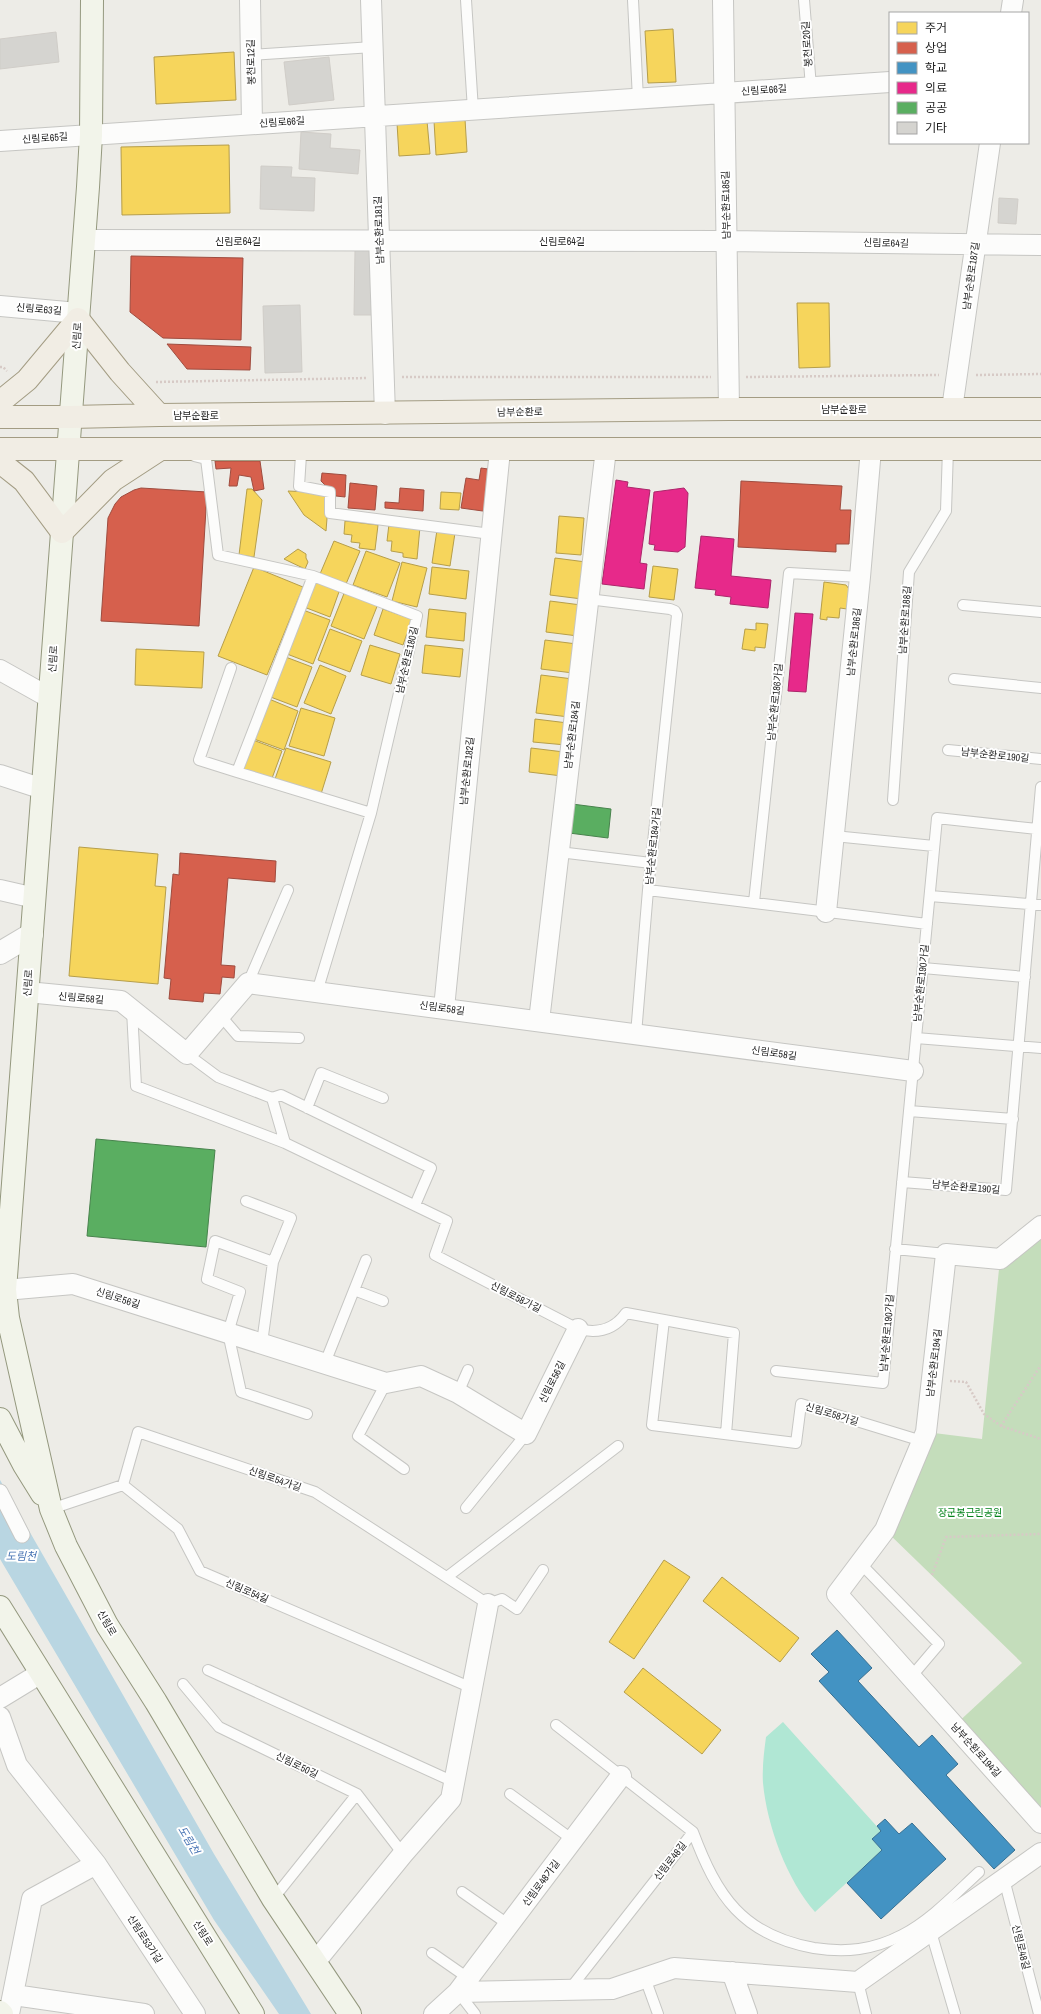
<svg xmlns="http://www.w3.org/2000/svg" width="1041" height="2014" font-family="'Archivo Narrow','Noto Sans KR',sans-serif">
  <rect width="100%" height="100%" fill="#edece7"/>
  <path fill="#c4ddbb" d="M1041 1226V1823L954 1726 1022 1663 885 1530 926 1432 982 1439 1000 1259Z"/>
  <path fill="#b0e7d4" d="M783 1722 881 1831 872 1839 882 1850 815 1912C787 1880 767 1826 763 1783 762 1768 764 1752 766 1737Z"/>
  <path fill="#b9d6e2" d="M0 1480 214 1854 311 2014H279L214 1920 0 1559Z"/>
  <path fill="#f6d55c" stroke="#b69e4a" d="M673 29 676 82 648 83 645 31Z
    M234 52 236 100 156 104 154 57Z
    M465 119 467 152 436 155 434 121Z
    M427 121 430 154 399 156 397 123Z
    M229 145 230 213 122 215 121 147Z
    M797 303H829L830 367 799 368Z
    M247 489H252L262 500 254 557 239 555Z
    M288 491 329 493 326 531 304 515Z
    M441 492 461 493 459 510 440 509Z
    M559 516 584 518 581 555 556 553Z
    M345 521 378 525 375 550 359 548 360 543 351 542 352 535 344 534Z
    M389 524 420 527 417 559 403 557V553L391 551 392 541H387Z
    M437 530 455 533 450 566 432 563Z
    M334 541 360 551 346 584 320 574Z
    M298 549 306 554V558L308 562 305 569 284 559Z
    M366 551 400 563 387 597 353 585Z
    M555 558 586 562 582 599 550 595Z
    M402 562 427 568 417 607 392 601Z
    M653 566 678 569 674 600 649 597Z
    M254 567 303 587 267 675 218 656Z
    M432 567 469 571 466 599 429 594Z
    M314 579 340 589 330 617 304 607Z
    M824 582 846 585 849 589 847 609 840 608 839 618 827 617V620L820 619Z
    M345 591 378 604 364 639 331 626Z
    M550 601 581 605 578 636 546 632Z
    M383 609 412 619 403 645 374 635Z
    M429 609 466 613 464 641 426 637Z
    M303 610 330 620 313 664 287 654Z
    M756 623 768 624 765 648 755 647V651L742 649 745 629 756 630Z
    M330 629 362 641 350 672 318 660Z
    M545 640 577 644 573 673 541 669Z
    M370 645 400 654 391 684 361 675Z
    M425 645 463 649 460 677 422 673Z
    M136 649 204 652 202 688 135 685Z
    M283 656 312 667 297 707 268 696Z
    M320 665 346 676 331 714 304 703Z
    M541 675 573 679 569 717 536 713Z
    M269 699 298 711 284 750 254 739Z
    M301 708 335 718 324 756 289 746Z
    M535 719 568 723 566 745 533 742Z
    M253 740 282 751 271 781 242 770Z
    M286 748 331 762 321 794 275 779Z
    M531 748 564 752 562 776 529 772Z
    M79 847 158 854 155 886 166 887 158 984 69 976Z
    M664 1560 690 1577 634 1659 609 1642Z
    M722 1577 799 1638 780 1662 703 1601Z
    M643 1668 721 1730 702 1754 624 1692Z"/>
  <path fill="#d6604d" stroke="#9f4c3f" d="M131 256 243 258 241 340 163 338 130 312Z
    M167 344 251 347 250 370 187 369Z
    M215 461H260L264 489 254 491 251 477 239 475 237 486H229L231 468 216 469Z
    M481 468 495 470 490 512 461 508 466 478 479 480Z
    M322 473 346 475 345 497 336 496 321 481Z
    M741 481 842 486 840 510H851L849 544H836V552L738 547Z
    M350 483 377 486 375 510 348 508Z
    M141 488 207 492 199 626 101 621 108 518 115 504 121 497 134 490Z
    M400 488 424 490 423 511 385 508V502L399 503Z
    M180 853 276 861 275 882 228 878 221 965 235 966 234 978 222 977 220 994 204 993 203 1002 169 999 171 979 164 978 173 874 179 875Z"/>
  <path fill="#4393c3" stroke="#387092" d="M837 1630 872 1668 858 1681 919 1747 932 1735 958 1764 946 1775 1015 1850 994 1869 819 1681 829 1672 811 1654Z
    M885 1819 899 1834 912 1823 946 1859 881 1919 847 1883 882 1850 872 1839 881 1831 877 1826Z"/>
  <path fill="#e7298a" stroke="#ab266a" d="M616 480 628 482 627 487 650 490 640 563 647 564 644 589 602 584Z
    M684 488 688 493 685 547 678 552 654 550 655 545 649 544 654 492Z
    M701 536 734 539 731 576 771 580 768 608 730 604 731 597 715 595 716 590 695 588Z
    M795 613 813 614 806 692 788 691Z"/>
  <path fill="#5aae61" stroke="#48834d" d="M572 804 611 809 608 838 569 833Z
    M96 1139 215 1150 206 1247 87 1236Z"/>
  <path fill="#d5d4d0" stroke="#d0cdc8" d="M56 32 59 62 0 69V39Z
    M329 57 334 100 289 105 284 62Z
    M301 132 331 134 330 148 360 150 358 174 299 169Z
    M261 166 292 167 291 177 315 178 314 211 260 209Z
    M999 198 1018 199 1016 224 998 223Z
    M355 250H374L373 315H354Z
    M300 305 302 372 265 373 263 306Z"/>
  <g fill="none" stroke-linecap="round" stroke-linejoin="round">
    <defs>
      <path id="service" d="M466 0 473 110
        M633 0 638 99
        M804 0 811 87
        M251 55 373 47
        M301 455 299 486 330 492V513L491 534
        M194 456 206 459 218 555 313 576 417 616 371 813 317 992
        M313 576 237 772 371 813
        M588 599 670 609 675 611 677 615 648 890 927 924
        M963 605 1041 612
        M231 668 199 760 237 772
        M954 679 1041 688
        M948 750 1041 759
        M893 800 909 572 946 511 948 449
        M834 836 934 846
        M559 852 651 863
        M930 896 1041 905
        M754 902 789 573 860 577
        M923 968 1025 977
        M248 983 288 890
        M132 1010 136 1086 285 1143
        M220 1015 238 1036 299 1038
        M636 1034 648 890
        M916 1038 1041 1048
        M187 1054 218 1077 272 1098 285 1143 447 1221 435 1255 578 1329C598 1334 614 1330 626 1313L664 1320 652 1425 796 1443 801 1404 922 1441
        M272 1098 281 1095 431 1168 415 1205
        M307 1108 321 1073 383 1098
        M909 1111 1013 1119
        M902 1182 1006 1190 1041 787
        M246 1201 291 1218 273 1262 262 1343
        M895 1249 946 1254
        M273 1262 215 1241 207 1279 240 1292 228 1333 241 1392 307 1414
        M354 1290 383 1301
        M664 1320 734 1333 726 1434
        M325 1363 366 1260
        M776 1371 883 1383 937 818 1037 829
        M386 1383 358 1436 404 1469
        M458 1393 468 1370
        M123 1485 138 1432 315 1492 488 1604 502 1599 517 1609 543 1570
        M466 1508 526 1434
        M51 1509 123 1485 178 1529 200 1571 472 1688
        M860 1563 939 1644 911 1677
        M447 1577 618 1446
        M208 1670 454 1782
        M183 1684 219 1727 357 1794 403 1854
        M556 1725 693 1832 569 1990
        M510 1794 573 1840
        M693 1832C717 1896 742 1935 814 1948 846 1953 873 1950 902 1935 931 1920 955 1894 979 1872
        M1004 1879 1039 2014
        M462 1892 509 1925
        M273 1899 357 1794
        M931 1932 955 2014
        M432 1953 468 1978
        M645 1978 658 2014
        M858 1982 866 2014
        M458 1992 475 2014"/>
      <path id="pedestrian" d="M0 1492 22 1535"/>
      <path id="minor" d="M250 0 252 124
        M371 0 385 414
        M723 0 729 409
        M1011 13 1013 0
        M0 141 890 82
        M84 240 727 241 1041 245
        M0 306 78 313
        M952 409 990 143
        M0 670 50 698
        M0 775 43 789
        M0 890 35 898
        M826 912 860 577 871 449
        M27 992 121 1001 187 1054 248 983 913 1071
        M444 1008 499 460
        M539 1021 606 449
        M1041 1226 1000 1259 946 1254 926 1432 885 1530 837 1594 1041 1823
        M5 1290 73 1284 386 1383 421 1376 458 1393 526 1434 578 1329
        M0 1698 41 1673
        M0 1717 17 1765 96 1864 195 2014
        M316 1961 403 1854 451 1799 488 1604
        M732 1972 747 2014
        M458 1992 621 1776
        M14 1995 144 2014
        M9 2014 32 1899 96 1864
        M434 2014 458 1992 612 1989 674 1968 858 1982 1041 1853"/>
      <path id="tertiary" d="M0 953 32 934"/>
      <path id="secondary" d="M92 0 91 135 88 187 5 1290 8 1318 51 1509 66 1546 107 1625 156 1702 273 1899 350 2014
        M0 1419 24 1465 42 1494
        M0 1607 253 2014
        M0 2012 2 2014"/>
      <path id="primary" d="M0 402 27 380 78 319 120 372 159 415
        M0 417H71L159 415 729 409H1041
        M0 449H1041
        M0 462 24 481 62 532 113 480 159 450"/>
    </defs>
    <use href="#service" stroke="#c6c6c3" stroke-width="12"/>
    <use href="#pedestrian" stroke="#c6c6c3" stroke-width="17"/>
    <use href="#minor" stroke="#c6c6c3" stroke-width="22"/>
    <use href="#tertiary" stroke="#c6c6c3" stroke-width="24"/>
    <use href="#secondary" stroke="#94987e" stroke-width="24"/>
    <use href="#primary" stroke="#a39c83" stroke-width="24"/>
    <path stroke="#d7cac6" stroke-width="2.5" stroke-dasharray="2 2" stroke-linecap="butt" d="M0 367H3L7 371
      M976 375 1041 374
      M402 377H711
      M746 377 939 375
      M156 382 367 378
      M950 1381 966 1382 984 1414 1001 1426 1041 1439
      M1001 1426 1041 1365
      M932 1575 946 1537 1041 1534"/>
    <use href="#service" stroke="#fcfcfb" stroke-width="10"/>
    <use href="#pedestrian" stroke="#fcfcfb" stroke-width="15"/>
    <use href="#minor" stroke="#fcfcfb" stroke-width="20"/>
    <use href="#tertiary" stroke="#fcfcfb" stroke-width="22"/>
    <use href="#secondary" stroke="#f2f4ea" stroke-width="22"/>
    <use href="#primary" stroke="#f1ede4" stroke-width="22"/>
  </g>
  <g text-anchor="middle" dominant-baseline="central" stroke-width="4" stroke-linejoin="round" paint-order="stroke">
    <g font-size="10" fill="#1f1f1f" stroke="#fff">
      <text transform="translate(807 44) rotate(-94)">봉천로20길</text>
      <text transform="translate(251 62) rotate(-91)">봉천로12길</text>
      <text transform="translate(764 90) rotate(-4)">신림로66길</text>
      <text transform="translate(282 122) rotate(-4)">신림로66길</text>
      <text transform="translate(45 138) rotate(-4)">신림로65길</text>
      <text transform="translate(726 205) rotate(-91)">남부순환로185길</text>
      <text transform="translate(379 230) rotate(-92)">남부순환로181길</text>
      <text x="238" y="241">신림로64길</text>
      <text x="562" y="241">신림로64길</text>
      <text transform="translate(886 243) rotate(1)">신림로64길</text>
      <text transform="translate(971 276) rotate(-82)">남부순환로187길</text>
      <text transform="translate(39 309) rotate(5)">신림로63길</text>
      <text transform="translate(77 336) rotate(-86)">신림로</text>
      <text x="844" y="409">남부순환로</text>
      <text transform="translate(520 412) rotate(-1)">남부순환로</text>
      <text x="196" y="415">남부순환로</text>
      <text transform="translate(905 620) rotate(-86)">남부순환로188길</text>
      <text transform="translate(854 642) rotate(-84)">남부순환로186길</text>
      <text transform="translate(53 659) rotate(-86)">신림로</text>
      <text transform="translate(407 660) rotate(-77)">남부순환로180길</text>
      <text transform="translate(775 702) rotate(-84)">남부순환로186가길</text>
      <text transform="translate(572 735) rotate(-83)">남부순환로184길</text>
      <text transform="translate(995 755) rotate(6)">남부순환로190길</text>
      <text transform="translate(467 771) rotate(-84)">남부순환로182길</text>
      <text transform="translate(653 846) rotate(-84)">남부순환로184가길</text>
      <text transform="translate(28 983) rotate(-86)">신림로</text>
      <text transform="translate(921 983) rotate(-84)">남부순환로190가길</text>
      <text transform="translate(81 998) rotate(5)">신림로58길</text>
      <text transform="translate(442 1008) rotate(8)">신림로58길</text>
      <text transform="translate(774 1053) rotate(8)">신림로58길</text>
      <text transform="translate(966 1187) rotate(5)">남부순환로190길</text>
      <text transform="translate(516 1297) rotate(27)">신림로58가길</text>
      <text transform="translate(118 1298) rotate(18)">신림로56길</text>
      <text transform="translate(887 1333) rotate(-85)">남부순환로190가길</text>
      <text transform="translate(934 1363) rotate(-83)">남부순환로194길</text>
      <text transform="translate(552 1382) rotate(-63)">신림로56길</text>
      <text transform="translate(832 1414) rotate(17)">신림로58가길</text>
      <text transform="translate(275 1479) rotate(19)">신림로54가길</text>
      <text transform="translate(247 1591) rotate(23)">신림로54길</text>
      <text transform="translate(107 1623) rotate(60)">신림로</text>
      <text transform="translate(976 1750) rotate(48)">남부순환로194길</text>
      <text transform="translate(297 1765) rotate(26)">신림로50길</text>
      <text transform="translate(670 1861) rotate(-52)">신림로48길</text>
      <text transform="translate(541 1883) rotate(-53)">신림로48가길</text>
      <text transform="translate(203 1933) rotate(58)">신림로</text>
      <text transform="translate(145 1939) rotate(57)">신림로53가길</text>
      <text transform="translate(1021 1947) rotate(76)">신림로48길</text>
    </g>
    <g font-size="10" fill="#06831c" stroke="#fff">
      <text x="970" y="1512">장군봉근린공원</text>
    </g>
    <g font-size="11" font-style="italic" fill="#4673b3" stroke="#fff">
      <text x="21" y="1556">도림천</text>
      <text transform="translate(189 1840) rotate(59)">도림천</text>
    </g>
  </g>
  <rect x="889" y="12" width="140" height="132" fill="#ffffff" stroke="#a5a5a5"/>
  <rect x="897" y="22" width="20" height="12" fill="#f6d55c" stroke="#a5a5a5"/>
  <text x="925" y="32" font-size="12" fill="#1f1f1f">주거</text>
  <rect x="897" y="42" width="20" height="12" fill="#d6604d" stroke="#a5a5a5"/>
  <text x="925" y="52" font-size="12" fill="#1f1f1f">상업</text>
  <rect x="897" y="62" width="20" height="12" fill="#4393c3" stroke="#a5a5a5"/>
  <text x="925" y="72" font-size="12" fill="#1f1f1f">학교</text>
  <rect x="897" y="82" width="20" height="12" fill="#e7298a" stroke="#a5a5a5"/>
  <text x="925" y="92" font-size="12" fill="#1f1f1f">의료</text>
  <rect x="897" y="102" width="20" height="12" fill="#5aae61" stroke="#a5a5a5"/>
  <text x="925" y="112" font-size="12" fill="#1f1f1f">공공</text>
  <rect x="897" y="122" width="20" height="12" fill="#d5d4d0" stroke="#a5a5a5"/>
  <text x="925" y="132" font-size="12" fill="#1f1f1f">기타</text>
</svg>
